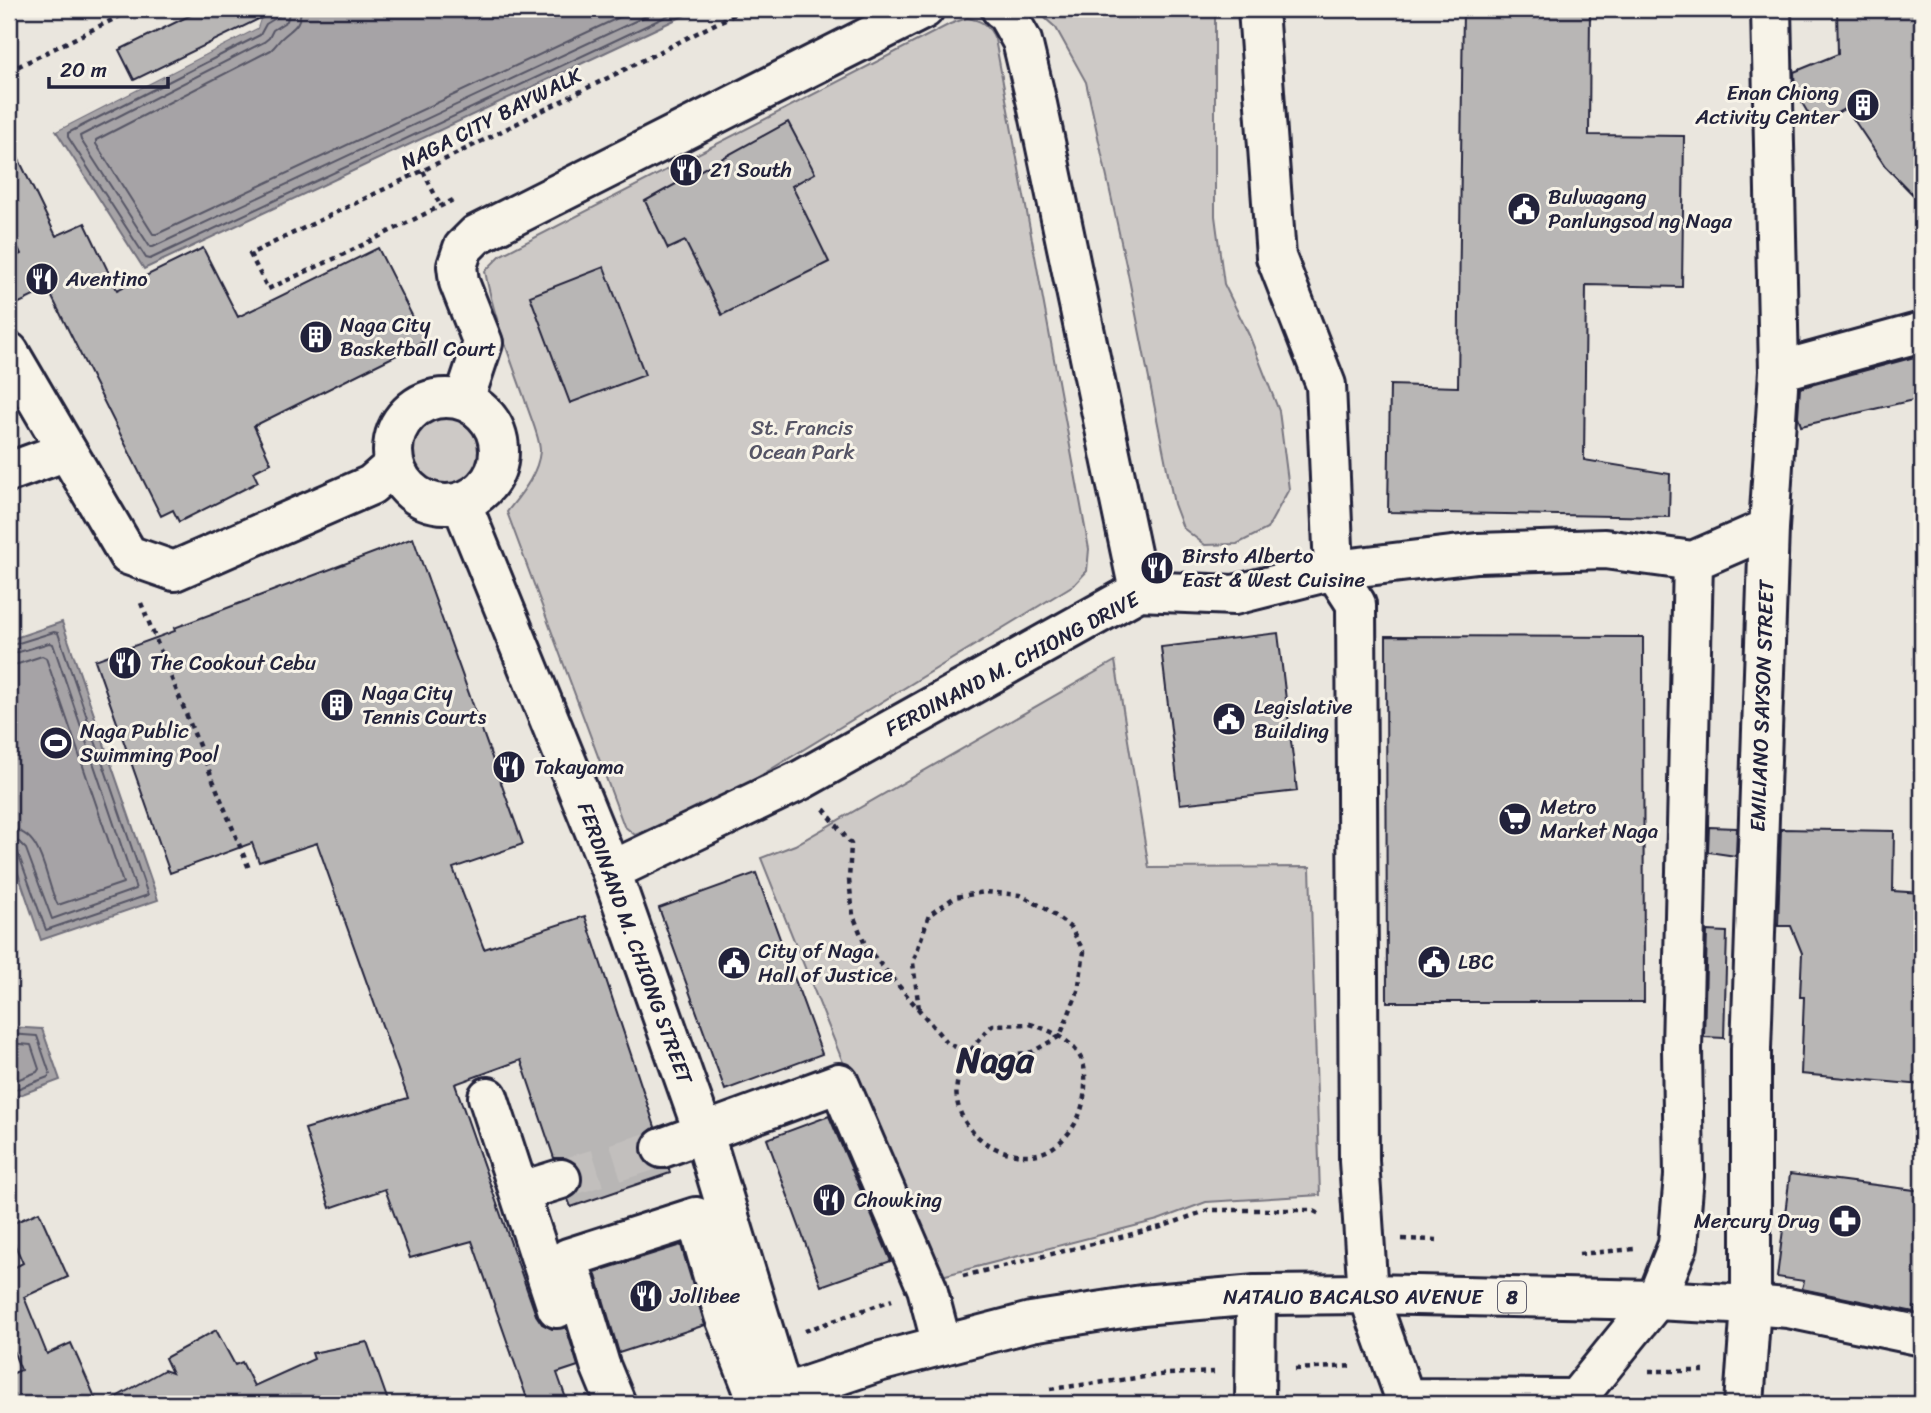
<svg xmlns="http://www.w3.org/2000/svg" width="1931" height="1413" font-family="Sriracha,sans-serif">
  <rect width="100%" height="100%" fill="#eae6de"/>
  <filter id="ink" filterUnits="userSpaceOnUse"><feTurbulence type="fractalNoise" baseFrequency=".0143" numOctaves="2"/><feDisplacementMap in="SourceGraphic" scale="14" xChannelSelector="R" yChannelSelector="G"/><feConvolveMatrix kernelMatrix="1 2 1 2 8 2 1 2 1" color-interpolation-filters="sRGB"/></filter>
  <g filter="url(#ink)">
    <path fill="#cdc9c6" stroke="#787680" stroke-width="2" d="M1035 9H1215V216L1224 284 1249 335 1279 411 1289 489 1267 529 1237 544 1205 545 1183 528 1174 504 1127 269 1086 82 1056 28Z
      M967 18C981 20 989 25 995 39L1089 549 1087 571 1075 584 737 790 675 819 635 835 624 826 507 512C520 495 538 475 540 451 540 437 529 414 525 400 510 357 493 315 485 271L501 255 950 24Z
      M409 450a37 37 0 1 1 74 0a37 37 0 1 1-74 0Z
      M1115 661 1149 868 1310 867 1320 1195 1206 1202 1158 1220 930 1279 761 858 795 845Z"/>
    <path fill="#a6a3a6" stroke="#716f7b" stroke-width="2" d="M280 9H698L144 269 56 131 257 28 260 19Z
      M62 622 158 900 41 940 9 847V640Z
      M9 1027 42 1029 60 1080 9 1099Z"/>
    <path fill="#eae6de" d="M272 9H280L260 19 257 28 56 131 55 127 254 26 258 16Z"/>
    <g fill="none" stroke-linecap="round" stroke-linejoin="round">
      <path stroke="#575666" stroke-width="2" d="M281 9 279 16 266 24 260 35 68 133V137L146 258 150 259 682 9
        M290 9 287 21 273 30 269 38 264 42 80 136 81 140 150 247H153L661 9
        M301 9C300 26 294 27 283 37 279 40 276 46 271 50L96 140V144L153 234H157L637 9
        M9 646 54 632 58 633 148 895 46 930 18 853 14 849H9
        M9 655 49 643 53 644 136 889 52 919 26 849 19 842 9 840
        M9 665 18 664 42 656 46 658 123 883 58 905C44 881 45 831 9 829
        M9 1034 37 1036 50 1074 48 1077 9 1092
        M9 1043 31 1045 39 1069 37 1072 9 1083"/>
    </g>
    <path fill="#b8b6b5" stroke="#22223b" stroke-width="2" d="M203 9H279L134 80 119 50Z
      M1463 9H1590L1589 135 1684 136 1682 287 1586 285 1584 460 1670 474 1669 517 1388 512 1390 385 1458 387Z
      M1837 9H1913L1922 30V204L1885 166 1846 108 1815 125 1795 91 1794 72 1838 54Z
      M788 122 815 173 792 186 829 262 722 315 685 241 668 249 645 201Z
      M9 139 56 236 85 223 117 290 203 248 238 317 378 248 425 341 254 426 271 463 253 472 258 482 179 522 173 510 161 516 48 289 9 308V259L21 254 9 229Z
      M604 267 645 375 570 403 530 296Z
      M1922 355V398L1801 426 1798 416 1800 388Z
      M413 538 523 844 453 868 484 949 585 916 655 1127 645 1135 640 1145 641 1155 649 1165 658 1169H669L670 1173 571 1207 568 1199 577 1193 582 1184V1172L575 1163 566 1158H554L521 1060 455 1084 536 1315 542 1324 552 1329 566 1327 578 1366 557 1373 568 1404H529L472 1241 410 1258 385 1189 330 1208 305 1129 408 1098 317 843 259 862 252 843 170 873 95 660 175 631 174 628Z
      M1278 633 1297 791 1180 804 1161 647Z
      M1386 636 1643 637 1644 1002H1387Z
      M1709 827 1737 828 1736 856 1708 852Z
      M1781 829 1894 831 1893 891 1922 893V1085L1801 1074 1804 997H1800L1802 953 1791 926H1778Z
      M756 873 822 1054 725 1090 659 908Z
      M1707 931 1727 932 1724 1038 1704 1037Z
      M829 1116 891 1261 821 1286 767 1139Z
      M1790 1174 1922 1191V1309L1914 1307V1312L1802 1289 1804 1281 1777 1277Z
      M39 1212 68 1277 24 1297 47 1354 71 1343 98 1404H9V1375L21 1370 9 1341V1264L12 1269 23 1263 9 1232V1225Z
      M681 1245 705 1325 619 1353 595 1272Z
      M216 1330 235 1365 242 1362 254 1386 314 1359 312 1353 367 1342 389 1404H104L164 1370 172 1373 165 1358Z"/>
    <g fill="none" stroke-linecap="round" stroke-linejoin="round">
      <path stroke="#c2bfbd" stroke-width="38" stroke-dasharray="38 19" stroke-linecap="butt" d="M561 1179 662 1148"/>
      <defs>
        <path id="minor" d="M1001 9 1005 11 1022 41 1037 104 1139 591
          M1258 9 1276 257 1326 385 1334 570 1356 604 1359 1161 1368 1294 1405 1398 1576 1399 1656 1300 1678 1245 1684 1176 1682 1049 1693 561
          M9 352 128 555 174 571 371 485 394 465
          M1779 371 1922 332
          M393 451a53 53 0 1 1 106 0a53 53 0 1 1-106 0Z
          M464 400 483 343 459 282 457 266 463 248 476 235 924 9
          M9 472 67 451
          M461 502 611 871 704 1134 783 1394
          M611 871 801 780 1139 591 1234 595 1334 570 1477 553 1605 549 1693 561 1769 528
          M488 1097 557 1308
          M662 1148 839 1083 927 1288 942 1345
          M519 1192 561 1179
          M616 1404 600 1365 568 1258 696 1217 724 1315 758 1402
          M1255 1404 1256 1295
          M1744 1404 1751 1305V1049L1769 528 1779 371 1771 9"/>
        <path id="highway" d="M753 1404 878 1362 1031 1322 1142 1305 1256 1295 1368 1294 1656 1300 1751 1305 1788 1308 1922 1336"/>
      </defs>
      <use href="#minor" stroke="#22223b" stroke-width="44"/>
      <use href="#highway" stroke="#22223b" stroke-width="44"/>
      <path stroke="#22223b" stroke-width="4.5" stroke-dasharray="5 5" stroke-linecap="butt" d="M9 71 134 9
        M423 171 441 207
        M453 200 338 257 268 289 250 254 422 171 745 9
        M141 603 250 871
        M824 809 851 844 849 880 853 915 866 947 947 1043 969 1053 1003 1056 1032 1052 1060 1036 1078 991 1084 952 1071 928 1045 908 1020 895 985 892 955 897 929 915 913 963 919 1009
        M1030 1024C1054 1031 1084 1045 1085 1075 1086 1102 1080 1124 1060 1142 1046 1154 1033 1157 1016 1154 980 1150 949 1116 958 1079 964 1057 977 1040 993 1025Z
        M1402 1239 1439 1240
        M1579 1254 1634 1249
        M963 1276 1161 1227 1208 1210H1312L1322 1215
        M805 1331 892 1300
        M1295 1369 1353 1366
        M1649 1371H1707
        M1050 1389 1168 1374 1216 1372"/>
      <use href="#minor" stroke="#f7f3e8" stroke-width="38"/>
      <use href="#highway" stroke="#f7f3e8" stroke-width="38"/>
    </g>
  </g>
  <defs>
    <symbol id="building-disc" viewBox="-11 -11 22 22"><circle r="9.5" fill="#22223b" stroke="#f7f3e8"/><path d="M-4-6H4V6H1V3H-1V6H-4ZM-2.5-4.3h1.7v1.8h-1.7ZM.8-4.3h1.7v1.8H.8ZM-2.5-1h1.7V.8h-1.7ZM.8-1h1.7V.8H.8Z" fill="#fff"/></symbol>
    <symbol id="restaurant-disc" viewBox="-11 -11 22 22"><circle r="9.5" fill="#22223b" stroke="#f7f3e8"/><path d="M-5-6h1v4h1v-4h1v4h1v-4h1v5L-1.5 .5V6h-2V.5L-5-1ZM5-6V6H3V1.5H1.5Q1.5-4 5-6Z" fill="#fff"/></symbol>
    <symbol id="civic-disc" viewBox="-11 -11 22 22"><circle r="9.5" fill="#22223b" stroke="#f7f3e8"/><path d="M-.6-6.5H3V-4.5H.6V-3L4-1V1h2V6H-6V1h2V-1L-.6-3ZM-1.2 2.5V6h2.4V2.5Z" fill="#fff"/></symbol>
    <symbol id="stadium-disc" viewBox="-11 -11 22 22"><circle r="9.5" fill="#22223b" stroke="#f7f3e8"/><path d="M0-5a6.5 5 0 1 0 0 10a6.5 5 0 1 0 0-10ZM-3.5-1.8h7v3.6h-7Z" fill="#fff"/></symbol>
    <symbol id="supermarket-disc" viewBox="-11 -11 22 22"><circle r="9.5" fill="#22223b" stroke="#f7f3e8"/><path d="M-6-5.5h2.5l.6 2H6L4.5 2H-2.5L-4.4-4H-6ZM-1.5 3.2a1.3 1.3 0 1 0 .1 0ZM3 3.2a1.3 1.3 0 1 0 .1 0Z" fill="#fff"/></symbol>
    <symbol id="pharmacy-disc" viewBox="-11 -11 22 22"><circle r="9.5" fill="#22223b" stroke="#f7f3e8"/><path d="M-2-6h4v4h4v4h-4v4h-4v-4h-4v-4h4Z" fill="#fff"/></symbol>
  </defs>
  <g fill-rule="evenodd">
    <use href="#building-disc" x="1844" y="86" width="38" height="38"/>
    <use href="#restaurant-disc" x="667" y="151" width="38" height="38"/>
    <use href="#civic-disc" x="1505" y="190" width="38" height="38"/>
    <use href="#restaurant-disc" x="23" y="260" width="38" height="38"/>
    <use href="#building-disc" x="297" y="318" width="38" height="38"/>
    <use href="#restaurant-disc" x="1138" y="549" width="38" height="38"/>
    <use href="#restaurant-disc" x="106" y="644" width="38" height="38"/>
    <use href="#building-disc" x="318" y="686" width="38" height="38"/>
    <use href="#civic-disc" x="1210" y="700" width="38" height="38"/>
    <use href="#stadium-disc" x="37" y="724" width="38" height="38"/>
    <use href="#restaurant-disc" x="490" y="748" width="38" height="38"/>
    <use href="#supermarket-disc" x="1496" y="800" width="38" height="38"/>
    <use href="#civic-disc" x="1415" y="943" width="38" height="38"/>
    <use href="#civic-disc" x="715" y="944" width="38" height="38"/>
    <use href="#restaurant-disc" x="810" y="1181" width="38" height="38"/>
    <use href="#pharmacy-disc" x="1826" y="1202" width="38" height="38"/>
    <use href="#restaurant-disc" x="627" y="1277" width="38" height="38"/>
  </g>
  <g text-anchor="middle" dominant-baseline="central" stroke-width="6" stroke-linejoin="round" paint-order="stroke">
    <rect fill="#f7f3e8" stroke="#62616f" stroke-width="2" x="1498" y="1281.5" width="28" height="31" rx="5"/>
    <g font-size="19" font-weight="bold" fill="#22223b">
      <text x="1512" y="1297">8</text>
    </g>
    <g font-size="21" fill="#22223b" stroke="#f7f3e8" text-anchor="start">
      <text x="1839" y="93" text-anchor="end">Enan Chiong<tspan x="1839" dy="24">Activity Center</tspan></text>
      <text x="710" y="170">21 South</text>
      <text x="1548" y="197">Bulwagang<tspan x="1548" dy="24">Panlungsod ng Naga</tspan></text>
      <text x="66" y="279">Aventino</text>
      <text x="340" y="325">Naga City<tspan x="340" dy="24">Basketball Court</tspan></text>
      <text x="1182" y="556">Birsto Alberto<tspan x="1182" dy="24">East &amp; West Cuisine</tspan></text>
      <text x="150" y="663">The Cookout Cebu</text>
      <text x="362" y="693">Naga City<tspan x="362" dy="24">Tennis Courts</tspan></text>
      <text x="1254" y="707">Legislative<tspan x="1254" dy="24">Building</tspan></text>
      <text x="80" y="731">Naga Public<tspan x="80" dy="24">Swimming Pool</tspan></text>
      <text x="534" y="767">Takayama</text>
      <text x="1540" y="807">Metro<tspan x="1540" dy="24">Market Naga</tspan></text>
      <text x="758" y="951">City of Naga<tspan x="758" dy="24">Hall of Justice</tspan></text>
      <text x="1458" y="962">LBC</text>
      <text x="854" y="1200">Chowking</text>
      <text x="1820" y="1221" text-anchor="end">Mercury Drug</text>
      <text x="670" y="1296">Jollibee</text>
    </g>
    <g font-size="21" fill="#22223b" stroke="#f7f3e8">
      <text transform="translate(491 119) rotate(-27)">NAGA CITY BAYWALK</text>
      <text transform="translate(1012 664) rotate(-28)">FERDINAND M. CHIONG DRIVE</text>
      <text transform="translate(1762 706) rotate(-88)">EMILIANO SAYSON STREET</text>
      <text transform="translate(635 943) rotate(70)">FERDINAND M. CHIONG STREET</text>
      <text x="1353" y="1297">NATALIO BACALSO AVENUE</text>
    </g>
    <g font-size="21" fill="#555465" stroke="#f7f3e8">
      <text x="802" y="428">St. Francis<tspan x="802" dy="24">Ocean Park</tspan></text>
    </g>
    <g font-size="35" font-weight="bold" fill="#22223b" stroke="#f7f3e8">
      <text x="995" y="1060">Naga</text>
    </g>
  </g>
  <rect width="1931" height="1413" fill="none" stroke="#f7f3e8" stroke-width="35"/>
  <rect x="18" y="18" width="1896" height="1378" fill="none" stroke="#22223b" stroke-width="2.5" filter="url(#ink)"/>
  <path d="M49 77v10h119v-10" fill="none" stroke="#22223b" stroke-width="3.5"/>
  <text x="60" y="77" font-size="21" fill="#22223b" stroke="#f7f3e8" stroke-width="5" paint-order="stroke">20 m</text>
</svg>
